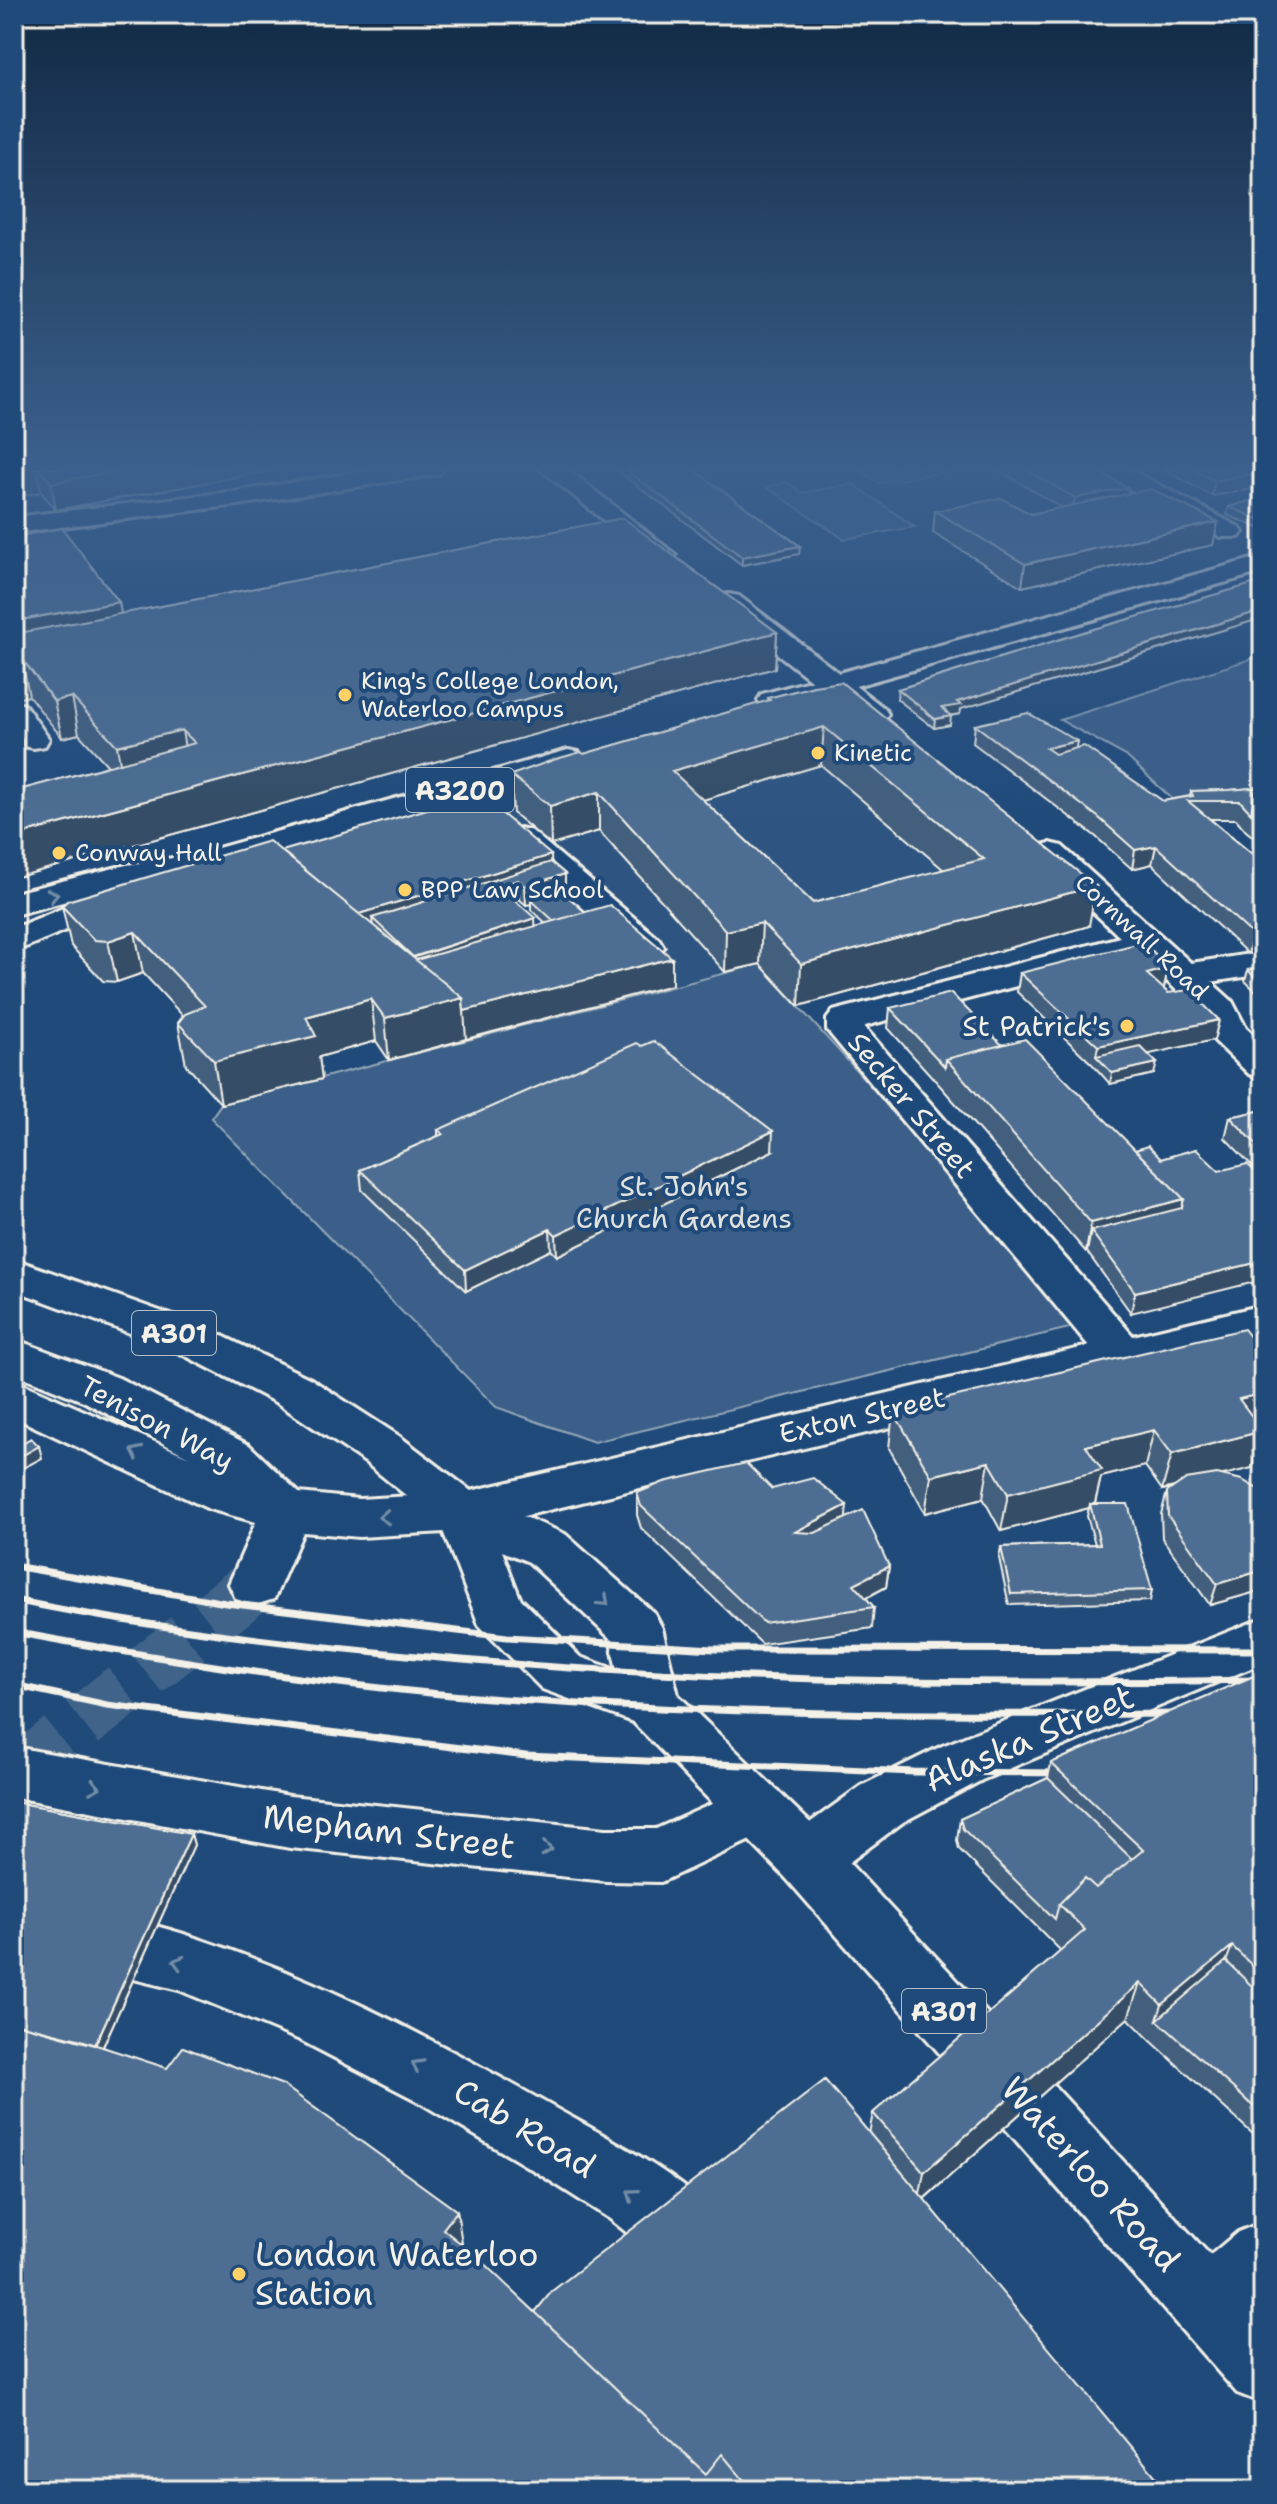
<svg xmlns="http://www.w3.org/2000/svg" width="1277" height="2504" font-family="'Shantell Sans',sans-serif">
  <rect width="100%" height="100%" fill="#1f4a7a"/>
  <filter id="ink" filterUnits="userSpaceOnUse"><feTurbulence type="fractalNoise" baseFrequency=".0125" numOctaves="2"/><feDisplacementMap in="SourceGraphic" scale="16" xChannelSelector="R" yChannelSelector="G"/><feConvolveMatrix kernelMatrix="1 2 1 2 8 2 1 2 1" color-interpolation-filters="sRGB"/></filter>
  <g filter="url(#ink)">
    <path fill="#2d5581" d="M812 723 1089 926 799 1006 760 964 672 985 482 821Z"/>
    <path fill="#3a5f88" stroke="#97a8b8" stroke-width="2" d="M857 468H955L957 470 879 483Z
      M787 482 802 493 853 484 915 527 844 539 766 487Z
      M1263 655V801L1182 808 1126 756 1060 720Z
      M760 964 1086 1324 594 1442 496 1407 211 1118 221 1104Z"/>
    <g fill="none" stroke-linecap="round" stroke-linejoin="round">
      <path stroke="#3f638a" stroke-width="54" stroke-dasharray="54 27" stroke-linecap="butt" d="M19 1773 255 1584"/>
      <defs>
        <path id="minor" d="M384 468H444L440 473 432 475 238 505 14 533V517L238 491Z
          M539 468H566L676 555 672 561H654Z
          M1096 468H1127L1239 527 1243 532 1239 537H1221L1100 473Z
          M729 594 739 596 884 708 888 714 884 720 873 723 862 720 719 608 715 602 719 596Z
          M14 702 25 705 49 739 45 746 34 748 23 746 14 733Z
          M520 828 532 831 659 939 664 947 659 955 646 958 633 955 508 845 503 838 508 831Z
          M1050 843 1062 846 1191 963 1263 952V974L1211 982 1232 1001 1246 1028 1263 1044V1078L1249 1074 1215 1041 1202 1014 1138 954 865 1026V1028L1133 1336 1263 1305V1337L462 1531 359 1537 303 1532 274 1599 255 1605 236 1599 229 1584 256 1522 209 1509 14 1417V1380L189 1457 85 1402 14 1373V1339L119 1378 249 1445 299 1493 359 1499 462 1493 1089 1346 827 1030V1019L833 1011 1120 937 1038 860 1033 853 1038 846Z
          M1263 1618V1663L982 1780 903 1822 828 1878 807 1885 786 1878 777 1859 786 1840 861 1786 942 1746Z
          M14 1747 290 1796 606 1829H656L757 1784 778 1791 786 1809 778 1827 661 1882 606 1881 290 1848 14 1797Z
          M14 1894C77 1908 141 1919 202 1940 326 1982 440 2043 553 2107 610 2139 677 2173 724 2221 730 2228 733 2239 737 2248L727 2273 702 2283 677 2273 610 2219 538 2173 414 2099 300 2040 179 1990 14 1950Z
          M1263 2222V2303L1232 2329 1207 2340 1182 2329 1171 2304 1182 2279 1238 2232Z"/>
        <path id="major" d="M1263 556V572L784 706 773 709 762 706 758 700 762 694Z
          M568 750 579 752 584 759 579 766 208 872 127 885 14 915V893L126 865 193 855Z
          M85 899 97 903 103 910 97 917 14 952V928Z
          M14 1259 202 1326 311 1379 399 1436 480 1498 565 1534 654 1613 662 1628 678 1695 828 1840 1263 2313V2403L1237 2393 786 1878 633 1722 542 1689 479 1625 440 1523 365 1462 277 1403 170 1348 14 1290ZM502 1551 529 1562 610 1638 617 1670 580 1657 520 1598Z"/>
      </defs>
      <use href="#minor" stroke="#f4f1e8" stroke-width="6"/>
      <use href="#major" stroke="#f4f1e8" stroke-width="6"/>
      <use href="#minor" fill="#1f4a7a" fill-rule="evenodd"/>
      <use href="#major" fill="#1f4a7a" fill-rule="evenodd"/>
      <path stroke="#f4f1e8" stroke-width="7" d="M14 1566 226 1603 507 1637 714 1649 1263 1650
        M14 1600C133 1625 254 1640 376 1652 671 1682 967 1685 1263 1680
        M14 1632C159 1659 304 1682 451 1695 696 1716 943 1715 1189 1714
        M14 1685 107 1705 526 1756 914 1772 1071 1773"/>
    </g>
    <path fill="#425f7e" stroke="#f4f1e8" stroke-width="2" fill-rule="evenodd" d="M14 468H268L269 471 56 510 41 492 14 497Z
      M614 468H695L692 469 800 546 799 554 742 565Z
      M995 468H1092L1128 488 1127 494 1218 522 1213 545 1022 587 933 533 935 511 1031 514 1062 508Z
      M1161 468H1253L1258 488 1212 496Z
      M1263 497V529H1261L1227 515 1229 507Z
      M14 537 121 614 777 632 775 668 14 878V779L23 789 108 766 79 734 62 738 29 696 14 699V634L19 633 14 626Z
      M814 686 1089 926 799 1006 760 964 725 972 599 831 551 845 513 813 511 775 768 701V698ZM821 765 944 870 813 903 703 800Z
      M898 689 961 709 960 714 950 716V725L934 728 897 699Z
      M975 725 1076 749 1163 801 1190 796 1191 791 1229 790 1263 787V845L1246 831 1236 819H1210L1263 863V951L1248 954 1152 864 1132 869 1095 836 973 743Z
      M551 855V862L565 874V893H564L672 985 389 1060 376 1041 319 1057 322 1079 221 1104 186 1065 178 1023 183 1016 143 973 117 982 103 981 71 946 62 906ZM519 899 526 905 531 904V910L546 923 535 926 515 900Z
      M1168 968 1164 988H1163L1168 993 1219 1020 1214 1040 1148 1054 1154 1074 1110 1084 1094 1066 1017 992 1020 973Z
      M1263 968V998L1245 981 1248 970Z
      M890 1008 1002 1045 1135 1150 1161 1159 1196 1149 1131 1313 1087 1252H1086L942 1088 888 1028Z
      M1263 1110V1177L1225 1138 1230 1117Z
      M438 1130 772 1151 557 1256 551 1250 466 1291 362 1190 360 1170 438 1136Z
      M1263 1353V1426L1260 1427 1252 1468 1222 1475 1258 1489 1260 1483H1263V1590L1210 1605 1162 1538 1161 1514 1167 1492 1174 1488 1162 1490 1145 1466 1101 1477 1095 1504 1152 1590 1150 1601 1009 1605 999 1558 1001 1547 1095 1544 1087 1516 1089 1508 1001 1531 983 1498 925 1513 889 1448 893 1411Z
      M772 1489 846 1518 889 1566 886 1587 866 1598 874 1607 872 1628 762 1644 641 1528 637 1515V1493Z
      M1263 1672V2136L1254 2135 1150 2040 1128 2018 924 2199 14 2490V1802L191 1834 194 1845 103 2047 457 2211 461 2244 535 2312 869 2134 873 2113 1061 1951 959 1849 957 1840 960 1819 1048 1778 1051 1763Z"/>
    <path fill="#364d66" stroke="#f4f1e8" stroke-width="2" d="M22 468H37L41 492 14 497V470Z
      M135 468H268L269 471 56 510 51 483Z
      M629 468H683L629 472V480Z
      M1261 472 1258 488 1212 496 1215 481Z
      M1128 488 1126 503 1072 514 1075 498Z
      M1218 522 1213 545 1022 587 1025 564Z
      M800 546 799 554 742 565V557Z
      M119 602 123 625 26 644 21 620Z
      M1263 610V618L961 709 960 714 941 717 942 708 957 702Z
      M777 632 775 668 14 878V836Z
      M22 659 29 696 14 699V661Z
      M72 697 79 734 62 738 54 701Z
      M15 711 24 749 14 751V712Z
      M951 716 950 725 934 728 935 719Z
      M824 727 821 765 672 809V771Z
      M182 730 188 768 124 785 117 746Z
      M1077 741 1074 759 1043 766 1046 748Z
      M599 792V831L551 845 550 806Z
      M1156 846 1152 864 1132 869 1135 850Z
      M551 855 552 878 565 874V893L534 903 531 900V904L526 905 525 886 518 880 519 899 500 905 372 918 374 937 349 917Z
      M1096 886 1089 926 799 1006 801 964Z
      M535 918 536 938 420 975 412 958Z
      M762 923 760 964 725 972 726 931Z
      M135 932 143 973 117 982 108 941Z
      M1263 933V951L1248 954 1253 935Z
      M672 958V985L466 1039 464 1011Z
      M1168 968 1164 988 1143 993 1147 974Z
      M463 998 466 1039 389 1060 385 1018Z
      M371 999 376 1041 319 1057 322 1079 221 1104 214 1061 306 1017Z
      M1219 1020 1214 1040 1104 1064 1096 1056 1098 1046Z
      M1157 1063 1154 1074 1110 1084 1112 1073Z
      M773 1131 772 1151 557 1256 556 1235Z
      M1184 1199 1177 1229 1091 1231 1087 1252H1086L1091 1223Z
      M550 1229 551 1250 466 1291 465 1270Z
      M1263 1261V1280L1131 1313 1135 1292Z
      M1263 1393V1426L1228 1435 1239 1399Z
      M1154 1430 1145 1466 1101 1477 1094 1507 1090 1504 1089 1508 1001 1531 1008 1494 1086 1446Z
      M1263 1431 1252 1468 1162 1490 1172 1454Z
      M39 1446 42 1458 14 1473V1460Z
      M989 1462 983 1498 925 1513 931 1476Z
      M847 1505 845 1527 794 1553 795 1532Z
      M889 1566 886 1587 852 1605 854 1584Z
      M1263 1570V1590L1210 1605 1217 1584Z
      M191 1834 194 1845 91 2073 87 2063Z
      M1232 1946 1219 1981 1157 2020 1162 2005Z
      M1140 1983 1128 2018 918 2204 924 2172Z
      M457 2211 462 2243 448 2261 443 2229Z"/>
    <path fill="#4d6e92" stroke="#f4f1e8" stroke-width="2" fill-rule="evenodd" d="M38 468H135L51 483Z
      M648 468H691L800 546 742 557 629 472Z
      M1023 468H1092L1128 488 1075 498Z
      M1192 468H1253L1261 472 1215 481Z
      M1151 489 1218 522 1025 564 935 511 1001 498 1031 514Z
      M1263 497V521L1229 507Z
      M623 518 777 632 14 836V779L23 789 195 743 182 730 117 746 72 697 54 701 22 659 14 661V634Z
      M62 528 119 602 21 620 14 610V537Z
      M1263 581V610L957 702 961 705 942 708 951 716 935 719 898 689 1090 630Z
      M841 682 1096 886 801 964 762 923 726 931 599 792 550 806 511 775 556 759 581 752 584 754 770 700 768 698 814 686ZM824 727 984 859 813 903 672 771Z
      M1028 713 1077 741 1046 748 1055 754 1084 746 1163 801 1193 796 1191 791 1229 790 1263 787V791L1255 792 1251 813 1240 801H1188L1263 863V933L1253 935 1156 846 1135 850 1098 817 975 725Z
      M1263 791V799L1255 792Z
      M479 794 551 855 359 914 282 851Z
      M269 841 463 998 385 1018 371 999 306 1017 316 1036 214 1061 178 1023 185 1014 205 1006 135 932 108 941 94 940 62 906 67 901Z
      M551 862 565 874 525 886 518 880 499 886 535 918 413 957 372 918Z
      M561 890 585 912 554 921 531 900Z
      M610 905 672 958 464 1011 463 998 416 960Z
      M1144 942 1168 968 1147 974 1168 993 1189 990 1219 1020 1098 1046 1020 973Z
      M1263 968V986L1248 970Z
      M951 993 1002 1045 946 1059 945 1067 890 1008Z
      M1025 1039 1184 1199 1091 1223 946 1059Z
      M654 1041 773 1131 556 1235 550 1229 465 1270 360 1170 443 1134 438 1130 637 1043 642 1046Z
      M1140 1046 1157 1063 1112 1073 1096 1056Z
      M1263 1110V1151L1230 1117Z
      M1148 1146 1161 1159 1196 1149 1219 1171 1247 1164 1263 1179V1261L1135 1292 1091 1231 1182 1208 1184 1199 1135 1150Z
      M1244 1329 1263 1353V1393L1239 1399 1263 1431 1172 1454 1154 1430 1086 1446 1102 1470 1008 1494 989 1462 931 1476 893 1411Z
      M31 1438 39 1446 14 1460V1448Z
      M746 1463 772 1489 813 1478 847 1505 795 1532 815 1533 863 1510 889 1566 854 1584 874 1607 764 1623 641 1506 637 1493 664 1482Z
      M1217 1474 1242 1480 1263 1492V1570L1217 1584 1168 1516 1167 1492 1186 1479Z
      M1090 1504H1128L1152 1590 1011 1594 1001 1547 1100 1544Z
      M1263 1672V1976L1232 1946 1162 2005 1140 1983 924 2172 873 2113 1085 1930 1059 1904 1085 1878 1096 1888 1143 1850 1051 1763Z
      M1048 1778 1132 1859 1096 1888 1085 1878 1059 1904 1055 1919 963 1829 960 1819Z
      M14 1802 191 1834 95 2045 14 2023Z
      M1226 1961 1258 1992 1263 1988V2115L1157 2020Z
      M14 2023 78 2039 167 2068 183 2047 283 2085 457 2211 443 2229 476 2256 706 2474 722 2454 752 2490H14Z
      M825 2080 1167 2490H752L722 2454 706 2474 535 2312 552 2291Z"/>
    <defs><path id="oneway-chevron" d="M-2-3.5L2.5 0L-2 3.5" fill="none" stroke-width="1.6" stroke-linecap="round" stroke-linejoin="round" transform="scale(2)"/></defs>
    <g stroke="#748da6">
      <use href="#oneway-chevron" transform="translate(53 895) rotate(-15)"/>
      <use href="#oneway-chevron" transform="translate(136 1452) rotate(-155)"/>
      <use href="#oneway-chevron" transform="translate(384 1517) rotate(176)"/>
      <use href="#oneway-chevron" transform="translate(604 1601) rotate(42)"/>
      <use href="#oneway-chevron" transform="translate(95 1787) rotate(10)"/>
      <use href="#oneway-chevron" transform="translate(547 1849) rotate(6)"/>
      <use href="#oneway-chevron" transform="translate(178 1962) rotate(-164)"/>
      <use href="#oneway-chevron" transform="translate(417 2065) rotate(-151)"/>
      <use href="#oneway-chevron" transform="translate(632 2194) rotate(-145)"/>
    </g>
  </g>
  <linearGradient id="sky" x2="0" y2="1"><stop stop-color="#112943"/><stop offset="0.57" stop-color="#3c608d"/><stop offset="1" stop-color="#3c608d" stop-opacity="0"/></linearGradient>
  <rect width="1277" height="819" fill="url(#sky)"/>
  <g fill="#ffd166" stroke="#1f4a7a" stroke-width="3">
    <circle cx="345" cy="695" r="8"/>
    <circle cx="818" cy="753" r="8"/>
    <circle cx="59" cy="853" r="8"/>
    <circle cx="405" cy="890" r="8"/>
    <circle cx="1127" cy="1026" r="8"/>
    <circle cx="239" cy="2274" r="8"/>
  </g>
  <g text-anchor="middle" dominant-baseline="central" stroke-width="8" stroke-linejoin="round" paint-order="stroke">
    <g font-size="24" fill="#f4f1e8" stroke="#1f4a7a" text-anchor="start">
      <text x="361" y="681">King's College London,<tspan x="361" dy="28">Waterloo Campus</tspan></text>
      <text x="834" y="753">Kinetic</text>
      <text x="75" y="853">Conway Hall</text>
      <text x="421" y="890">BPP Law School</text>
    </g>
    <g font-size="24" fill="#f4f1e8" stroke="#1f4a7a">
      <text transform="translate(1142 937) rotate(43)">Cornwall Road</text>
    </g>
    <g fill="#1f4a7a" stroke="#b4bfc7" stroke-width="2">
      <rect x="406" y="768" width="108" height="44" rx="6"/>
      <rect x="132" y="1311" width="84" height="44" rx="6"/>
      <rect x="902" y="1989" width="84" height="44" rx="6"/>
    </g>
    <g font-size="26" font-weight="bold" fill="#f4f1e8">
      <text x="460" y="790">A3200</text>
      <text x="174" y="1333">A301</text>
      <text x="944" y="2011">A301</text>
    </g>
    <g font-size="28" fill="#f4f1e8" stroke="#1f4a7a" text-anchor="end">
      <text x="1111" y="1026">St Patrick's</text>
    </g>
    <g font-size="28" fill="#f4f1e8" stroke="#1f4a7a">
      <text transform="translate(912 1105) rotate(50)">Secker Street</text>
      <text transform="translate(862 1415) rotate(-13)">Exton Street</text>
      <text transform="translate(157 1423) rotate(28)">Tenison Way</text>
    </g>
    <g font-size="28" fill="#e1e2de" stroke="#1f4a7a">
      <text x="684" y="1186">St. John's<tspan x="684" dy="32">Church Gardens</tspan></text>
    </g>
    <g font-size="34" fill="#f4f1e8" stroke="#1f4a7a">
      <text transform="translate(1029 1738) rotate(-23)">Alaska Street</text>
      <text transform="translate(389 1831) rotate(7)">Mepham Street</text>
      <text transform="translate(525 2128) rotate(31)">Cab Road</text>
      <text transform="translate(1091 2174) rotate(48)">Waterloo Road</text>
    </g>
    <g font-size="34" fill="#f4f1e8" stroke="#1f4a7a" text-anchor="start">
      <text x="255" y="2254">London Waterloo<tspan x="255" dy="39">Station</tspan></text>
    </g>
  </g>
  <rect width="1277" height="2504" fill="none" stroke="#1f4a7a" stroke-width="48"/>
  <rect x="24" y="24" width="1229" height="2456" fill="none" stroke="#f4f1e8" stroke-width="3" filter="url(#ink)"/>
</svg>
